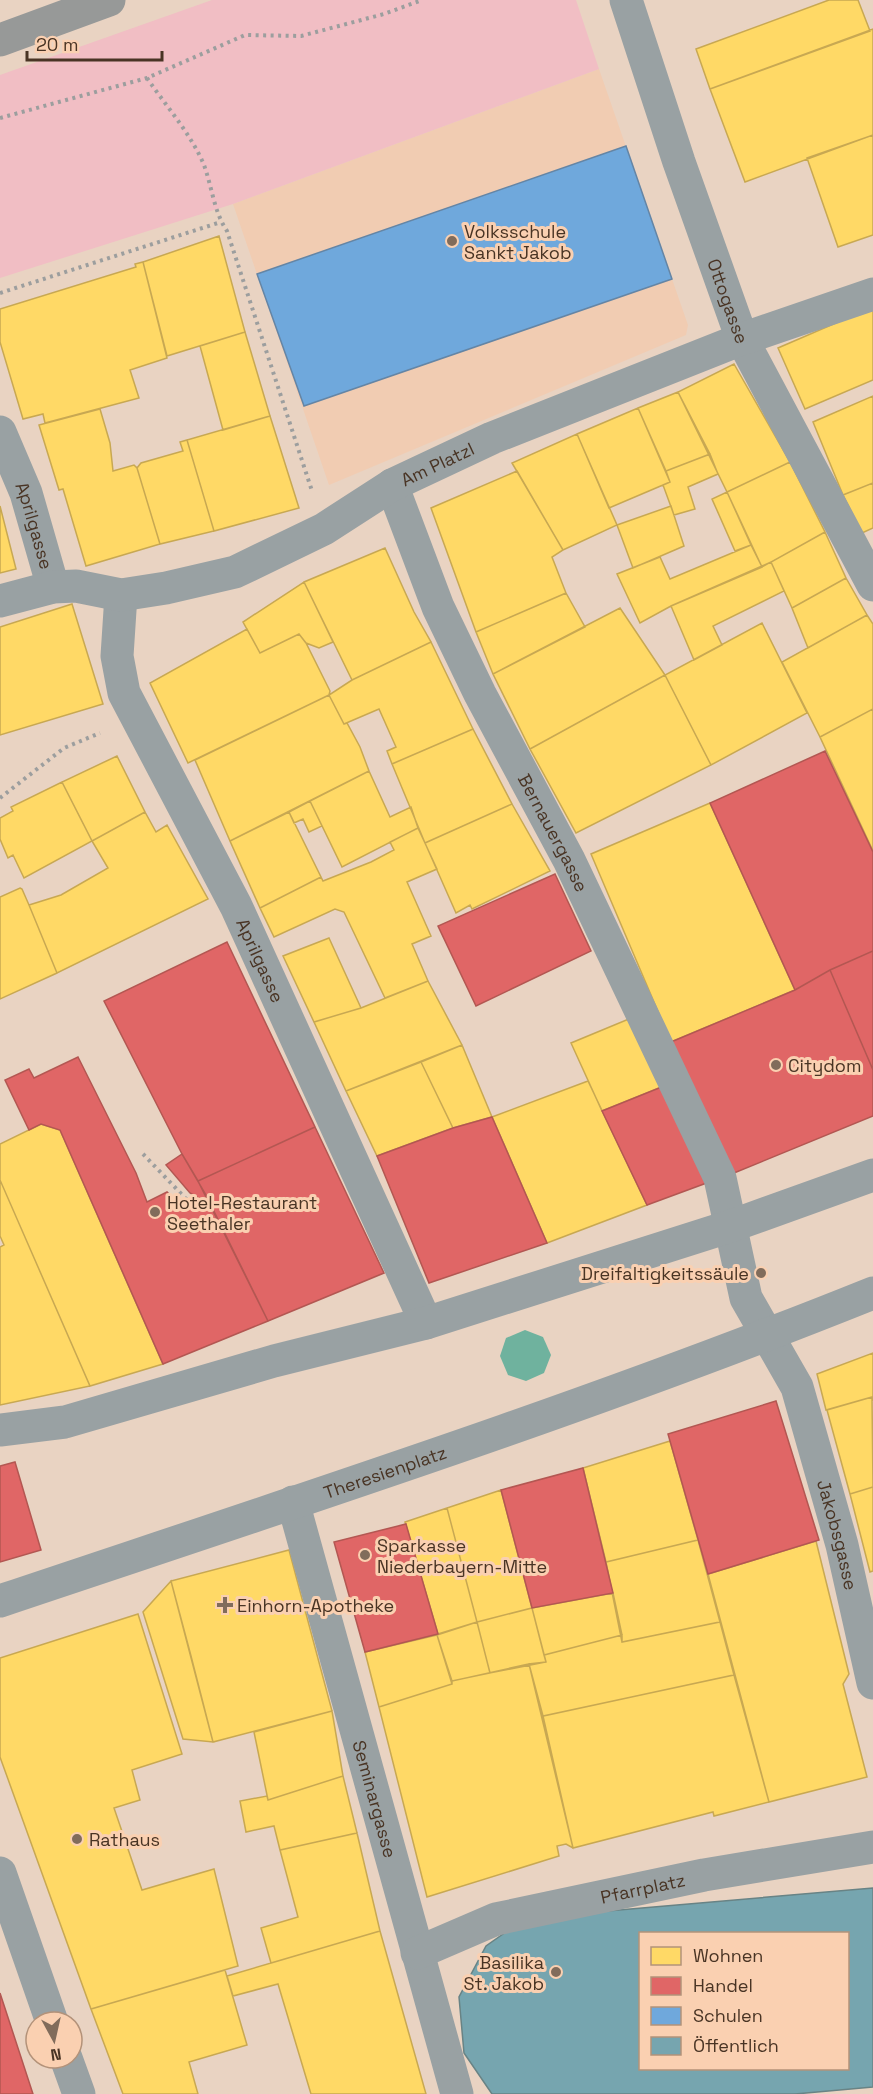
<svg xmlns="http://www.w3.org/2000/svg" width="873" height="2094" font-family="'Space Grotesk',sans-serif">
  <rect width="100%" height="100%" fill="#e9d3c2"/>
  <path fill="#f1ccb2" d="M599 69 688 325 686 335 329 485 233 204Z"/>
  <path fill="#f1bec4" d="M212 0H576L599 69 233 204 0 278V75Z"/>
  <path fill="#6fb29e" d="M525 1330 543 1337 551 1355 544 1373 526 1381 508 1375 500 1356 506 1338Z"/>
  <path fill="#ffd966" stroke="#c8a852" stroke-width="1.5" d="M829 0H858L870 31 710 89 696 49Z
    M873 29V135L745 182 710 89Z
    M873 135V235L838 247 807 158Z
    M219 236 245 332 167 356 143 262Z
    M143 262 167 358 130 370 139 398 45 423 43 414 23 419 0 342V309L136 267 135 264Z
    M873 307V380L805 409 778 348Z
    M245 332 270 416 223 430 200 346Z
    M734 364 790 462 727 492 678 392Z
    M678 392 710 454 666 471 638 408Z
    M873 396V483L843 495 813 422Z
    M638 408 670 482 609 508 577 434Z
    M100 409 110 443 113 471 134 465 137 468 160 544 86 566 63 489 59 490 39 425Z
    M270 416 299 508 214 531 187 440Z
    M577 434 617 525 563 550 512 463Z
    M187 440 214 531 160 544 137 468 141 463 183 451 180 442Z
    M710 454 718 474 688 487 695 509 674 515 663 485 670 482 666 471Z
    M790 462 825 532 762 567 727 492Z
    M517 471 563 550 552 557 566 593 476 632 431 508Z
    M873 483V528L862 533 843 495Z
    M727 492 751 545 735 551 712 499Z
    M0 506 16 569 0 573Z
    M671 506 684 546 633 568 617 525Z
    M825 532 846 578 792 608 771 562Z
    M751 545 762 567 671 606 640 623 617 574 660 557 670 579Z
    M385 548 414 612 431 642 352 680 304 582Z
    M771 562 784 591 713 626 722 645 694 660 671 606Z
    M846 578 867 615 808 648 792 608Z
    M304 582 333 642 319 648 306 643 299 634 260 653 243 622Z
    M566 593 585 627 493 674 476 632Z
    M72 604 103 704 0 735V627Z
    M620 608 665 675 530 749 493 674Z
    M867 615 873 624V709L820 737 782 662Z
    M762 623 807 713 711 765 665 675Z
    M247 629 260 653 299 634 306 643 330 691 329 695 188 763 150 683Z
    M431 642 473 729 392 764 387 751 396 747 379 709 344 724 329 695 352 680Z
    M665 675 711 765 576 833 530 749Z
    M329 695 344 724 347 723 360 747 369 771 230 841 195 760Z
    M873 709V851L820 737Z
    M473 729 512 804 425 843 392 764Z
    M117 756 145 812 92 841 62 782Z
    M369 771 390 817 411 807 418 828 342 867 310 801Z
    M62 782 92 841 24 878 13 855 8 858 0 839V818L13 811 11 807Z
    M310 801 322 826 309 832 303 819 294 823 289 812Z
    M710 803 795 990 671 1042 591 854Z
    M512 804 550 871 472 909 470 905 456 913 425 843Z
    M145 812 156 832 167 825 208 899 57 973 29 905 61 895 108 868 92 841Z
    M289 812 321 877 260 908 230 841Z
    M418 828 437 869 407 882 431 936 412 944 428 981 385 998 344 912 335 909 274 937 260 908 321 877 323 881 371 862 394 850 390 842Z
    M20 888 22 889 29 905 57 973 0 999V897Z
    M329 938 361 1008 314 1022 283 956Z
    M428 981 462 1045 346 1091 314 1022 361 1008Z
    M636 1016 669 1084 602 1111 571 1043Z
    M462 1045 492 1117 453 1128 421 1062Z
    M421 1062 453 1128 377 1156 346 1091Z
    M588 1081 647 1205 547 1243 492 1117Z
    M41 1124 60 1130 163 1364 90 1386 0 1180V1144Z
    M0 1180 90 1386 0 1405V1247L4 1245 0 1236Z
    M873 1353V1401L872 1397 826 1410 817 1374Z
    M872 1397 873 1487 850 1494 827 1410Z
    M670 1441 698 1540 606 1562 583 1468Z
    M873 1487V1571L870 1572 850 1494Z
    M501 1490 532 1608 477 1622 447 1508Z
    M447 1508 477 1622 438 1634 405 1522Z
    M698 1540 720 1622 622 1642 606 1562Z
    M816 1541 849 1674 843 1684 867 1777 769 1802 708 1574Z
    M289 1550 332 1711 213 1742 171 1581Z
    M171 1581 191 1656 213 1742 183 1739 143 1612Z
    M613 1593 622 1635 544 1655 532 1608Z
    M532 1608 546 1662 490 1673 477 1622Z
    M138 1614 182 1754 132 1770 140 1800 114 1808 142 1890 214 1869 238 1966 91 2009 0 1757V1658Z
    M477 1622 490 1673 452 1681 437 1635Z
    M720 1622 734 1675 543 1716 529 1664 546 1662 544 1655 622 1635V1642Z
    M437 1635 452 1684 379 1707 365 1652Z
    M529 1664 573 1848 566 1844 557 1846 559 1856 427 1897 379 1707 452 1684V1681Z
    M734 1675 769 1802 714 1816 713 1812 573 1848 543 1716Z
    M332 1711 343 1776 268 1800 254 1732Z
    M343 1776 357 1833 280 1850 274 1826 246 1832 240 1801 267 1796 268 1800Z
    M357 1833 380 1931 271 1963 261 1928 298 1917 280 1850Z
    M380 1931 426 2094H311L278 1984 233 1996 227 1976Z
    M225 1970 247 2045 189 2062 198 2094H123L91 2009Z"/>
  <path fill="#e06666" stroke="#b35752" stroke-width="1.5" d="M825 751 873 852V951L830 970 795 990 710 803Z
    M555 874 591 951 476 1006 438 926Z
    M227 942 315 1127 198 1181 182 1154 104 1001Z
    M873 951V1070L830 970Z
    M830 970 873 1070V1116L734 1173 671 1042 795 990Z
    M78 1057 136 1173 147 1202 167 1192 183 1209 200 1199 190 1193 166 1165 182 1154 206 1195 268 1321 163 1364 60 1130 41 1124 29 1130 5 1080 29 1069 34 1078Z
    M669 1084 712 1181 647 1205 602 1111Z
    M492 1117 547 1243 429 1283 377 1156 453 1128Z
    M315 1127 384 1273 268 1321 198 1181Z
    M776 1401 819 1540 708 1574 668 1434Z
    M15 1462 41 1550 0 1562V1466Z
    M583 1468 613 1593 532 1608 501 1490Z
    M406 1524 438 1634 365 1652 334 1542Z
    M0 1993 33 2094H0Z"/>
  <path fill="#6fa8dc" stroke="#6485a5" stroke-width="1.5" d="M626 146 672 279 304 406 257 274Z"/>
  <path fill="#76a5af" stroke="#688385" stroke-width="1.5" fill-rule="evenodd" d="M873 1888V2087L795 2094H492L464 2053 459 1997 486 1946 526 1918ZM640 1934H848V2068H640Z"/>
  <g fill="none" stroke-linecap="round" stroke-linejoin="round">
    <path stroke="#9c9e9e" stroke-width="4" stroke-dasharray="3 4.5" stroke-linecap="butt" d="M147 78C166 106 191 134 204 165 212 187 214 212 227 231L312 491
      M0 118 147 78 245 35 301 36 384 14 422 0
      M0 293 221 222
      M0 798 64 748 100 733
      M143 1154 191 1204"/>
    <g stroke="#99a1a3" stroke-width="33">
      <path id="s1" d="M626 0 679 162 742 339 873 585"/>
      <path id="s2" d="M0 432 26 493 53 587"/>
      <path id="s3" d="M392 485 438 607 480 694 569 860 720 1178 746 1298 797 1387 842 1545 873 1683"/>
      <path id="s4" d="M121 595 117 656 124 693 236 906 426 1323"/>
      <path id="s5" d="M0 601 53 587 76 586 121 595 166 588 235 572 324 529 392 485 492 438 742 339 873 294"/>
      <path d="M0 1430 65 1422 274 1361 426 1323 731 1226 873 1175"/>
      <path id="s6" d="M293 1502 457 2094"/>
      <path id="s7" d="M0 1601C292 1503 587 1408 873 1293"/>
      <path d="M0 1873 52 2022"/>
      <path id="s8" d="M417 1953 496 1919 704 1875 873 1847"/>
      <path d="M66 2058 79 2094"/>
    </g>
    <path stroke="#979998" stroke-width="33" d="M0 40 109 0"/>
  </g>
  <g fill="#816c5b" stroke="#fad0b1" stroke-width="2">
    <circle cx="452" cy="241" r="6"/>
    <circle cx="776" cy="1065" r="6"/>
    <circle cx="155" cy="1212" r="6"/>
    <circle cx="761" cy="1273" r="6"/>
    <circle cx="365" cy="1555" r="6"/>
    <path d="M222 1596h6v6h6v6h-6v6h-6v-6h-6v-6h6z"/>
    <circle cx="77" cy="1839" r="6"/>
    <circle cx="556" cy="1972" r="6"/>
  </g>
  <g text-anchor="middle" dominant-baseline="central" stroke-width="6" stroke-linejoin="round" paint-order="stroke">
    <g font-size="18" fill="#493424" stroke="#fad0b1" text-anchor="start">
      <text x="464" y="231">Volksschule<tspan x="464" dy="21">Sankt Jakob</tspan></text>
      <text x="788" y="1065">Citydom</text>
      <text x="167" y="1202">Hotel-Restaurant<tspan x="167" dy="21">Seethaler</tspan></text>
      <text x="749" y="1273" text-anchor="end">Dreifaltigkeitssäule</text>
      <text x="377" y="1545">Sparkasse<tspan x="377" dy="21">Niederbayern-Mitte</tspan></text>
      <text x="237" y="1605">Einhorn-Apotheke</text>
      <text x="89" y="1839">Rathaus</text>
      <text x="544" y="1962" text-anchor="end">Basilika<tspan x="544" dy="21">St. Jakob</tspan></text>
    </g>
    <g font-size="18" fill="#493424" stroke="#fad0b1">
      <text stroke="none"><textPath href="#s1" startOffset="318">Ottogasse</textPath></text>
      <text stroke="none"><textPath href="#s5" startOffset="470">Am Platzl</textPath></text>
      <text stroke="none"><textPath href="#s2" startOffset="100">Aprilgasse</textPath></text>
      <text stroke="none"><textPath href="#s3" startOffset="384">Bernauergasse</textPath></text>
      <text stroke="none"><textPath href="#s4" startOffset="399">Aprilgasse</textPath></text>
      <text stroke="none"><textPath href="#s7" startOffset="406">Theresienplatz</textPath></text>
      <text stroke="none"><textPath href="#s3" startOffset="1146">Jakobsgasse</textPath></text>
      <text stroke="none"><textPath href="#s6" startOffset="308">Seminargasse</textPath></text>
      <text stroke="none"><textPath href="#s8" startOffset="236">Pfarrplatz</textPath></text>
    </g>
  </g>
  <rect x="639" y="1932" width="210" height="138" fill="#fad0b1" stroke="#b39279" stroke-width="1.5"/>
  <rect x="651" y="1947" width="30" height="18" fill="#ffd966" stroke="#b39279" stroke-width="1.5"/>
  <text x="693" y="1962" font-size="18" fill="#493424">Wohnen</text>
  <rect x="651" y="1977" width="30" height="18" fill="#e06666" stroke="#b39279" stroke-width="1.5"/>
  <text x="693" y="1992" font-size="18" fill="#493424">Handel</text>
  <rect x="651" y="2007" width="30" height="18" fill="#6fa8dc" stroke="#b39279" stroke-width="1.5"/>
  <text x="693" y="2022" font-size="18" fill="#493424">Schulen</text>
  <rect x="651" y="2037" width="30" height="18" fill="#76a5af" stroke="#b39279" stroke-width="1.5"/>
  <text x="693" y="2052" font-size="18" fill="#493424">Öffentlich</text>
  <g transform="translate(54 2040) rotate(172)"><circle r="28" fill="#fad0b1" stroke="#b39279" stroke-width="1.5"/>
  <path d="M0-4.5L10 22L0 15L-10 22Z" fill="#816c5b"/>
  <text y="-9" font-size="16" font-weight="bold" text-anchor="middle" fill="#493424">N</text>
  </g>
  <path d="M27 51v9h135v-9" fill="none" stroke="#493424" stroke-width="3"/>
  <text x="36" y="51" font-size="18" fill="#493424" stroke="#fad0b1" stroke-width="4.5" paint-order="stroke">20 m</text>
</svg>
